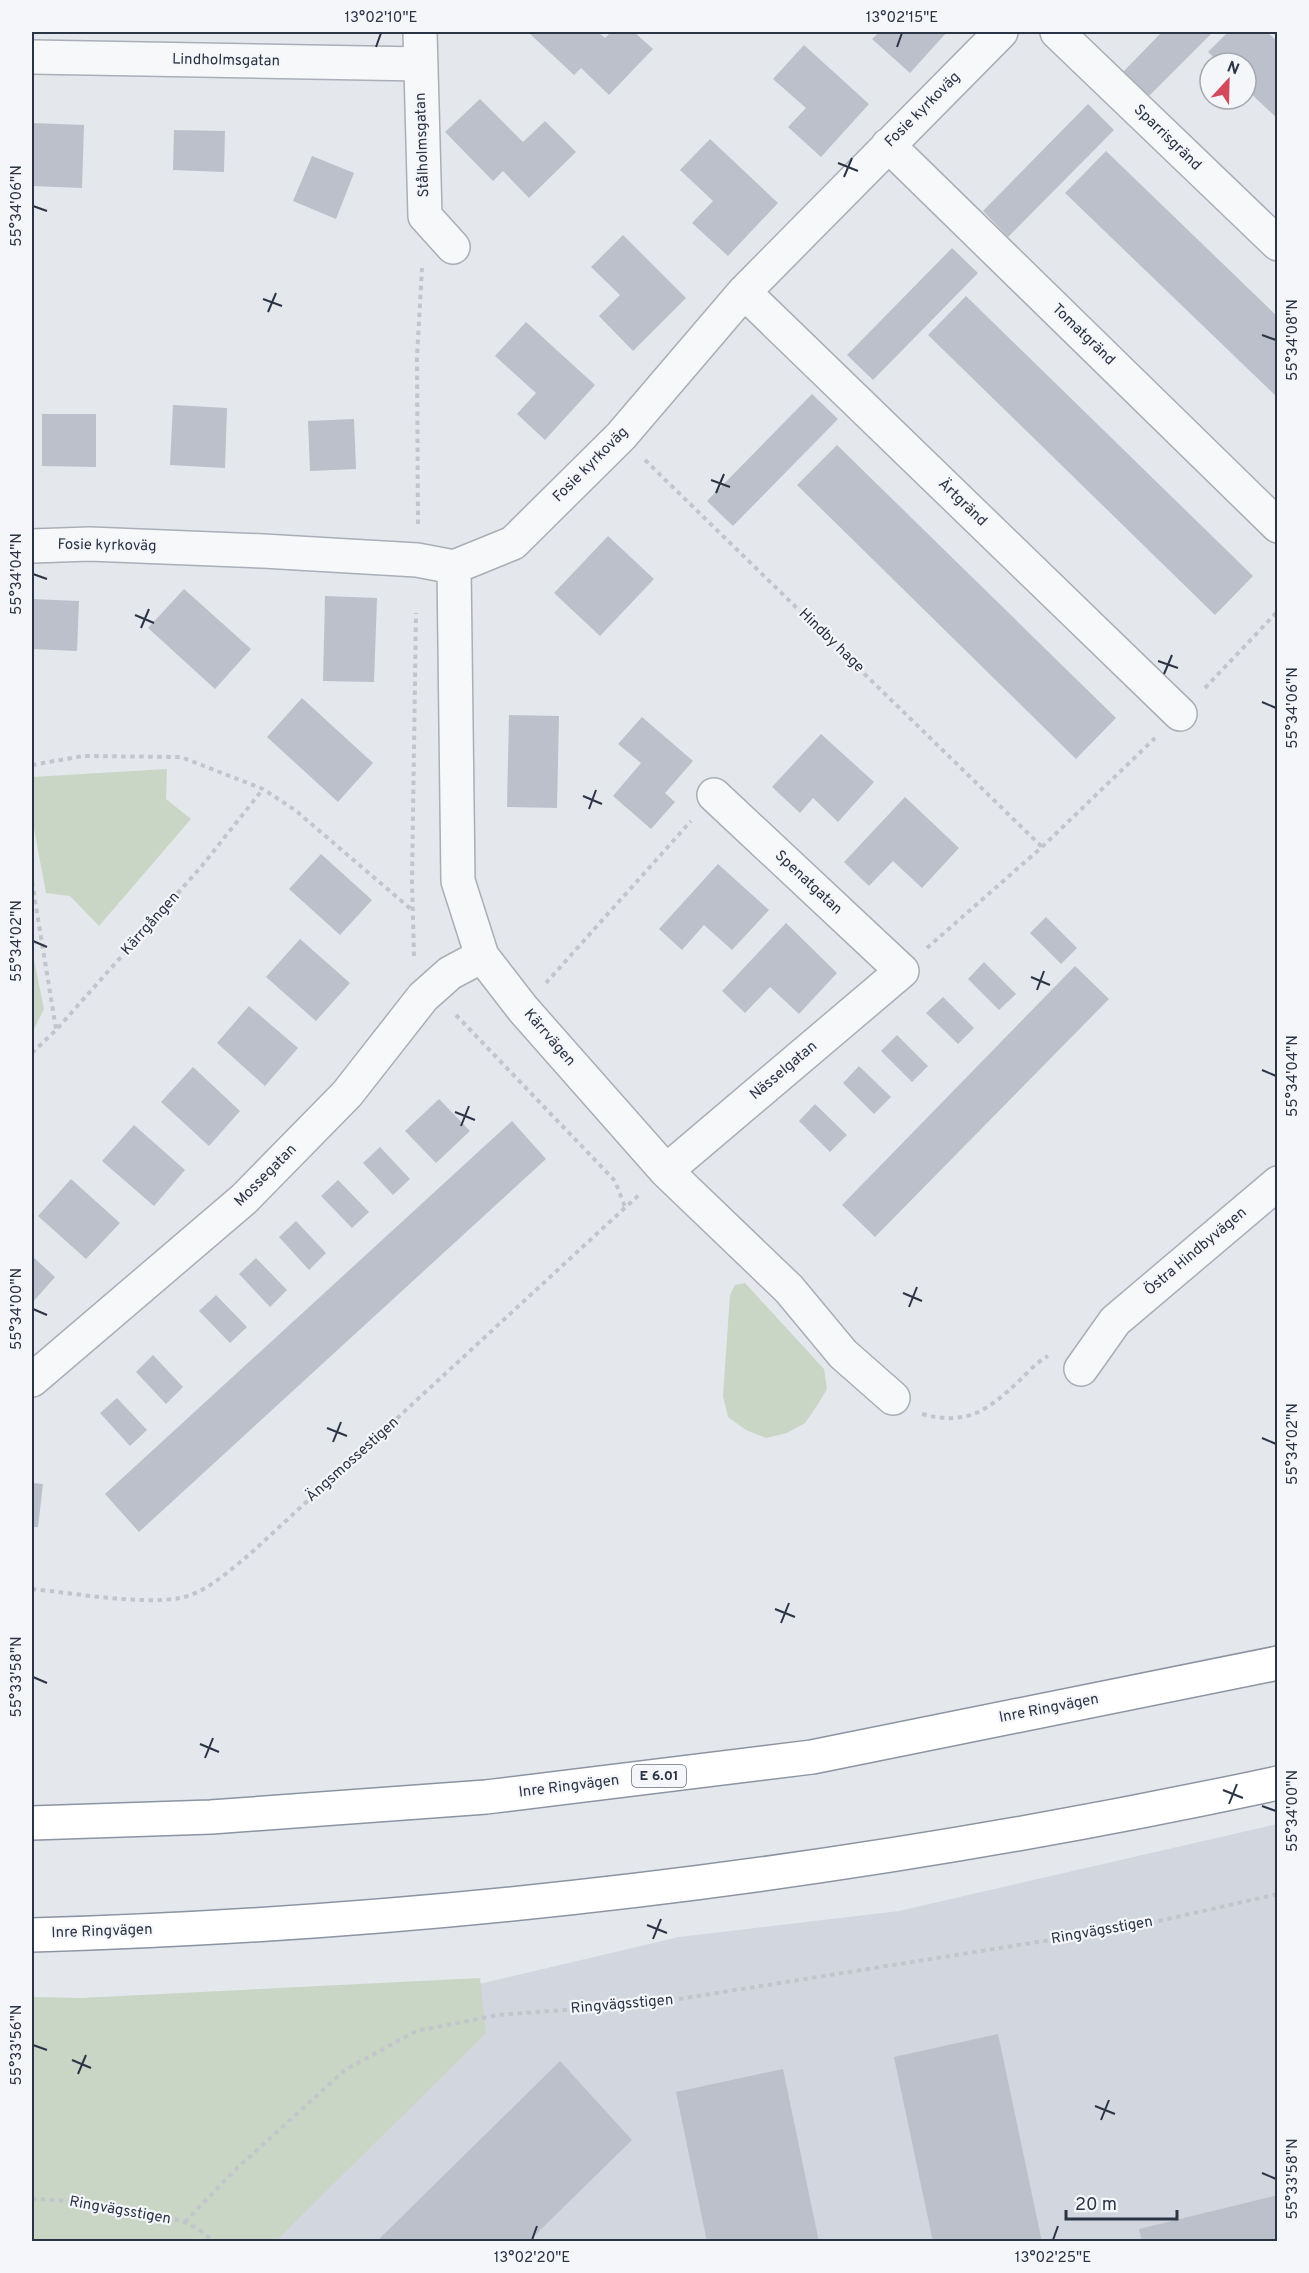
<svg xmlns="http://www.w3.org/2000/svg" width="1309" height="2273" font-family="Overpass,sans-serif">
  <rect width="100%" height="100%" fill="#e4e7ec"/>
  <path fill="#d2d6de" d="M1277 1824V2241L32 2242 466 1987 679 1937 899 1911Z"/>
  <path fill="#c9d6c5" d="M167 769 166 799 191 819 99 926 70 896 46 893 32 818V777Z
    M32 950 44 1009 32 1033Z
    M745 1283 824 1369 827 1389 818 1404 805 1423 787 1433 766 1438 746 1430 728 1417 723 1396 730 1295 735 1285Z
    M480 1978 486 2033 276 2241H32V1997L81 1998Z"/>
  <path fill="#bbc0ca" d="M528 32H598L605 38 611 32H634L653 49 609 95 581 68 574 75Z
    M879 32H947L910 73 872 39Z
    M1162 32H1213L1147 98 1122 73Z
    M1228 32H1267L1278 42V119L1246 89V63H1220L1208 52Z
    M804 45 869 104 821 157 788 127 806 108 773 79Z
    M480 99 523 142 545 121 576 152 529 198 503 171 493 181 445 132Z
    M1088 104 1114 130 1008 237 983 211Z
    M32 123 84 125 82 188 32 186Z
    M174 130 225 131 224 172 173 170Z
    M710 139 778 203 728 256 692 223 713 201 680 170Z
    M1106 151 1278 317V398L1065 193Z
    M312 156 354 173 336 219 293 201Z
    M623 235 686 298 633 351 599 316 620 295 591 267Z
    M952 248 978 273 873 380 847 355Z
    M966 296 1253 576 1215 615 928 335Z
    M526 322 595 385 545 440 517 414 536 393 495 356Z
    M812 394 838 419 733 526 707 501Z
    M173 405 227 408 225 468 170 465Z
    M42 414H96V467L42 466Z
    M354 419 356 469 310 471 308 421Z
    M837 445 1116 718 1076 759 797 485Z
    M608 536 654 579 600 636 554 593Z
    M184 589 251 649 215 689 148 628Z
    M325 596 377 598 374 682 323 681Z
    M32 599 79 601 77 651 32 649Z
    M302 698 373 763 338 802 267 737Z
    M509 715 559 716 557 808 507 807Z
    M642 717 693 761 665 793 675 802 651 829 613 796 641 763 618 744Z
    M821 734 874 782 838 822 813 798 800 813 772 787Z
    M905 797 959 848 922 888 893 861 869 886 844 862Z
    M321 854 372 900 340 935 289 889Z
    M718 864 769 910 732 950 704 925 682 950 659 929Z
    M1046 917 1077 948 1061 964 1030 933Z
    M786 923 837 973 799 1014 770 987 745 1013 722 991Z
    M300 939 350 983 316 1021 266 977Z
    M984 962 1016 994 999 1010 968 979Z
    M1075 966 1109 999 875 1237 842 1205Z
    M943 997 974 1028 958 1044 926 1013Z
    M249 1006 298 1048 265 1086 217 1043Z
    M897 1035 928 1066 912 1082 881 1051Z
    M859 1066 891 1097 874 1114 843 1083Z
    M193 1067 240 1111 209 1146 161 1102Z
    M439 1099 470 1131 436 1163 405 1131Z
    M815 1104 847 1135 830 1152 799 1121Z
    M512 1121 546 1159 139 1532 105 1494Z
    M134 1125 185 1170 154 1206 102 1161Z
    M380 1147 410 1179 393 1195 363 1163Z
    M71 1179 120 1223 86 1259 38 1216Z
    M338 1180 369 1212 352 1228 321 1196Z
    M296 1221 326 1253 309 1270 279 1237Z
    M32 1256 55 1277 32 1303Z
    M256 1258 287 1290 270 1307 239 1274Z
    M216 1295 247 1327 230 1343 199 1311Z
    M153 1355 183 1387 166 1404 136 1372Z
    M117 1398 147 1430 130 1446 100 1413Z
    M32 1483 43 1484 38 1527H32Z
    M998 2034 1042 2242H933L894 2057Z
    M560 2061 632 2140 528 2242H376Z
    M783 2069 819 2242H707L676 2092Z
    M1278 2195V2242H1142L1139 2229Z"/>
  <g fill="none" stroke-linecap="round" stroke-linejoin="round">
    <defs>
      <path id="minor" d="M420 32 425 216 453 247
        M1057 32 1278 244
        M32 57 421 64
        M888 145 1278 526
        M744 292 1180 714
        M32 546 90 544 263 551 417 560 454 567 513 543 621 436 744 292 1001 32
        M454 567 458 881 482 956 523 1009 666 1171 789 1289 843 1354 893 1398
        M666 1171 902 971 714 795
        M1081 1369 1115 1321 1278 1183
        M32 1380 244 1199 347 1094 423 997 450 973 482 956"/>
      <path id="motorway" d="M32 1823 211 1817 486 1797 812 1757 1278 1663
        M32 1935C450 1923 868 1871 1278 1783"/>
    </defs>
    <use href="#minor" stroke="#a9aeb7" stroke-width="36"/>
    <use href="#motorway" stroke="#8b94a3" stroke-width="36"/>
    <path stroke="#c2c5cb" stroke-width="4" stroke-dasharray="4.5 4.5" stroke-linecap="butt" d="M645 460 1042 847
      M418 524 417 357 422 268
      M1205 688 1278 611
      M32 765 83 756 181 757 263 789 295 810 412 910
      M32 882 56 1029
      M927 948 1042 847 1155 738
      M414 956 412 882 416 613
      M546 983 691 821
      M456 1015 615 1181 625 1207
      M32 1053 56 1030 201 867 263 789
      M922 1414C967 1426 987 1411 1020 1380 1028 1372 1037 1362 1048 1356
      M32 1589C72 1593 141 1605 180 1598 206 1593 230 1570 250 1554L641 1193
      M32 2199C74 2200 143 2209 184 2222 195 2226 206 2235 215 2242
      M185 2222 235 2170 345 2070 416 2031 498 2015 654 2003 1132 1927 1278 1894"/>
    <use href="#minor" stroke="#f7f8fa" stroke-width="33"/>
    <use href="#motorway" stroke="#fff" stroke-width="33"/>
  </g>
  <path fill="none" stroke="#2b3445" stroke-width="2" d="M376 47 381 33M897 47 902 33M838 163 858 171M844 177 852 158M33 206 47 211M263 299 282 306M268 312 276 293M1262 335 1276 340M711 480 730 487M716 493 724 474M33 574 47 579M135 615 154 623M141 628 149 609M1158 661 1178 668M1164 674 1172 655M1262 702 1276 708M583 796 602 804M589 809 596 790M33 941 47 947M1031 977 1050 985M1037 990 1044 971M1262 1070 1276 1076M455 1112 475 1120M461 1126 469 1106M903 1293 922 1301M909 1307 917 1287M33 1309 47 1315M327 1428 347 1436M1262 1438 1276 1444M333 1442 341 1422M775 1609 795 1617M781 1623 789 1603M33 1677 47 1683M200 1744 219 1752M205 1758 213 1738M1223 1790 1243 1798M1229 1804 1237 1784M1262 1806 1276 1811M647 1925 667 1933M653 1939 661 1919M33 2045 47 2050M72 2060 91 2068M78 2074 86 2055M1095 2106 1115 2114M1101 2120 1109 2100M1262 2173 1276 2179M532 2240 537 2226M1053 2240 1058 2226"/>
  <g text-anchor="middle" dominant-baseline="central" stroke-width="4.5" stroke-linejoin="round" paint-order="stroke">
    <rect fill="#f4f6f9" stroke="#676e7b" stroke-width="1.5" x="632" y="1765" width="54" height="22" rx="4.5"/>
    <g font-size="14" font-weight="bold" fill="#2b3445">
      <text x="659" y="1776">E 6.01</text>
    </g>
    <g font-size="15" fill="#2b3445" stroke="#f4f6f9">
      <text transform="translate(226 61) rotate(1)">Lindholmsgatan</text>
      <text transform="translate(923 110) rotate(-45)">Fosie kyrkoväg</text>
      <text transform="translate(1167 138) rotate(44)">Sparrisgränd</text>
      <text transform="translate(423 145) rotate(-92)">Stålholmsgatan</text>
      <text transform="translate(1083 335) rotate(44)">Tomatgränd</text>
      <text transform="translate(591 465) rotate(-45)">Fosie kyrkoväg</text>
      <text transform="translate(962 503) rotate(44)">Ärtgränd</text>
      <text transform="translate(107 546) rotate(1)">Fosie kyrkoväg</text>
      <text transform="translate(831 641) rotate(44)">Hindby hage</text>
      <text transform="translate(808 883) rotate(43)">Spenatgatan</text>
      <text transform="translate(151 924) rotate(-48)">Kärrgången</text>
      <text transform="translate(549 1038) rotate(49)">Kärrvägen</text>
      <text transform="translate(784 1071) rotate(-40)">Nässelgatan</text>
      <text transform="translate(266 1176) rotate(-45)">Mossegatan</text>
      <text transform="translate(1196 1252) rotate(-40)">Östra Hindbyvägen</text>
      <text transform="translate(353 1460) rotate(-42)">Ängsmossestigen</text>
      <text transform="translate(1049 1709) rotate(-11)">Inre Ringvägen</text>
      <text transform="translate(569 1787) rotate(-7)">Inre Ringvägen</text>
      <text transform="translate(1102 1931) rotate(-10)">Ringvägsstigen</text>
      <text transform="translate(102 1932) rotate(-2)">Inre Ringvägen</text>
      <text transform="translate(622 2005) rotate(-5)">Ringvägsstigen</text>
      <text transform="translate(120 2211) rotate(10)">Ringvägsstigen</text>
    </g>
  </g>
  <rect width="1309" height="2273" fill="none" stroke="#f4f6f9" stroke-width="66"/>
  <g transform="translate(1228 81) rotate(22)"><circle r="28" fill="#f4f6f9" stroke="#a4a8b1" stroke-width="1.5"/>
  <path d="M0-4.5L10 22L0 15L-10 22Z" fill="#d1495b"/>
  <text y="-9" font-size="16" font-weight="bold" text-anchor="middle" fill="#2b3445">N</text>
  </g>
  <path d="M1066 2210v9h111v-9" fill="none" stroke="#2b3445" stroke-width="3"/>
  <text x="1075" y="2210" font-size="18" fill="#2b3445" stroke="#f4f6f9" stroke-width="4.5" paint-order="stroke">20 m</text>
  <rect x="33" y="33" width="1243" height="2207" fill="none" stroke="#2b3445" stroke-width="2"/>
  <g font-size="15" text-anchor="middle" fill="#2b3445">
    <text x="381" y="22">13°02'10"E</text>
    <text x="902" y="22">13°02'15"E</text>
    <text transform="translate(16 206) rotate(-90)" y="5">55°34'06"N</text>
    <text transform="translate(1292 340) rotate(-90)" y="5">55°34'08"N</text>
    <text transform="translate(16 574) rotate(-90)" y="5">55°34'04"N</text>
    <text transform="translate(1292 708) rotate(-90)" y="5">55°34'06"N</text>
    <text transform="translate(16 941) rotate(-90)" y="5">55°34'02"N</text>
    <text transform="translate(1292 1076) rotate(-90)" y="5">55°34'04"N</text>
    <text transform="translate(16 1309) rotate(-90)" y="5">55°34'00"N</text>
    <text transform="translate(1292 1444) rotate(-90)" y="5">55°34'02"N</text>
    <text transform="translate(16 1677) rotate(-90)" y="5">55°33'58"N</text>
    <text transform="translate(1292 1811) rotate(-90)" y="5">55°34'00"N</text>
    <text transform="translate(16 2045) rotate(-90)" y="5">55°33'56"N</text>
    <text transform="translate(1292 2179) rotate(-90)" y="5">55°33'58"N</text>
    <text x="532" y="2262">13°02'20"E</text>
    <text x="1053" y="2262">13°02'25"E</text>
  </g>
</svg>
